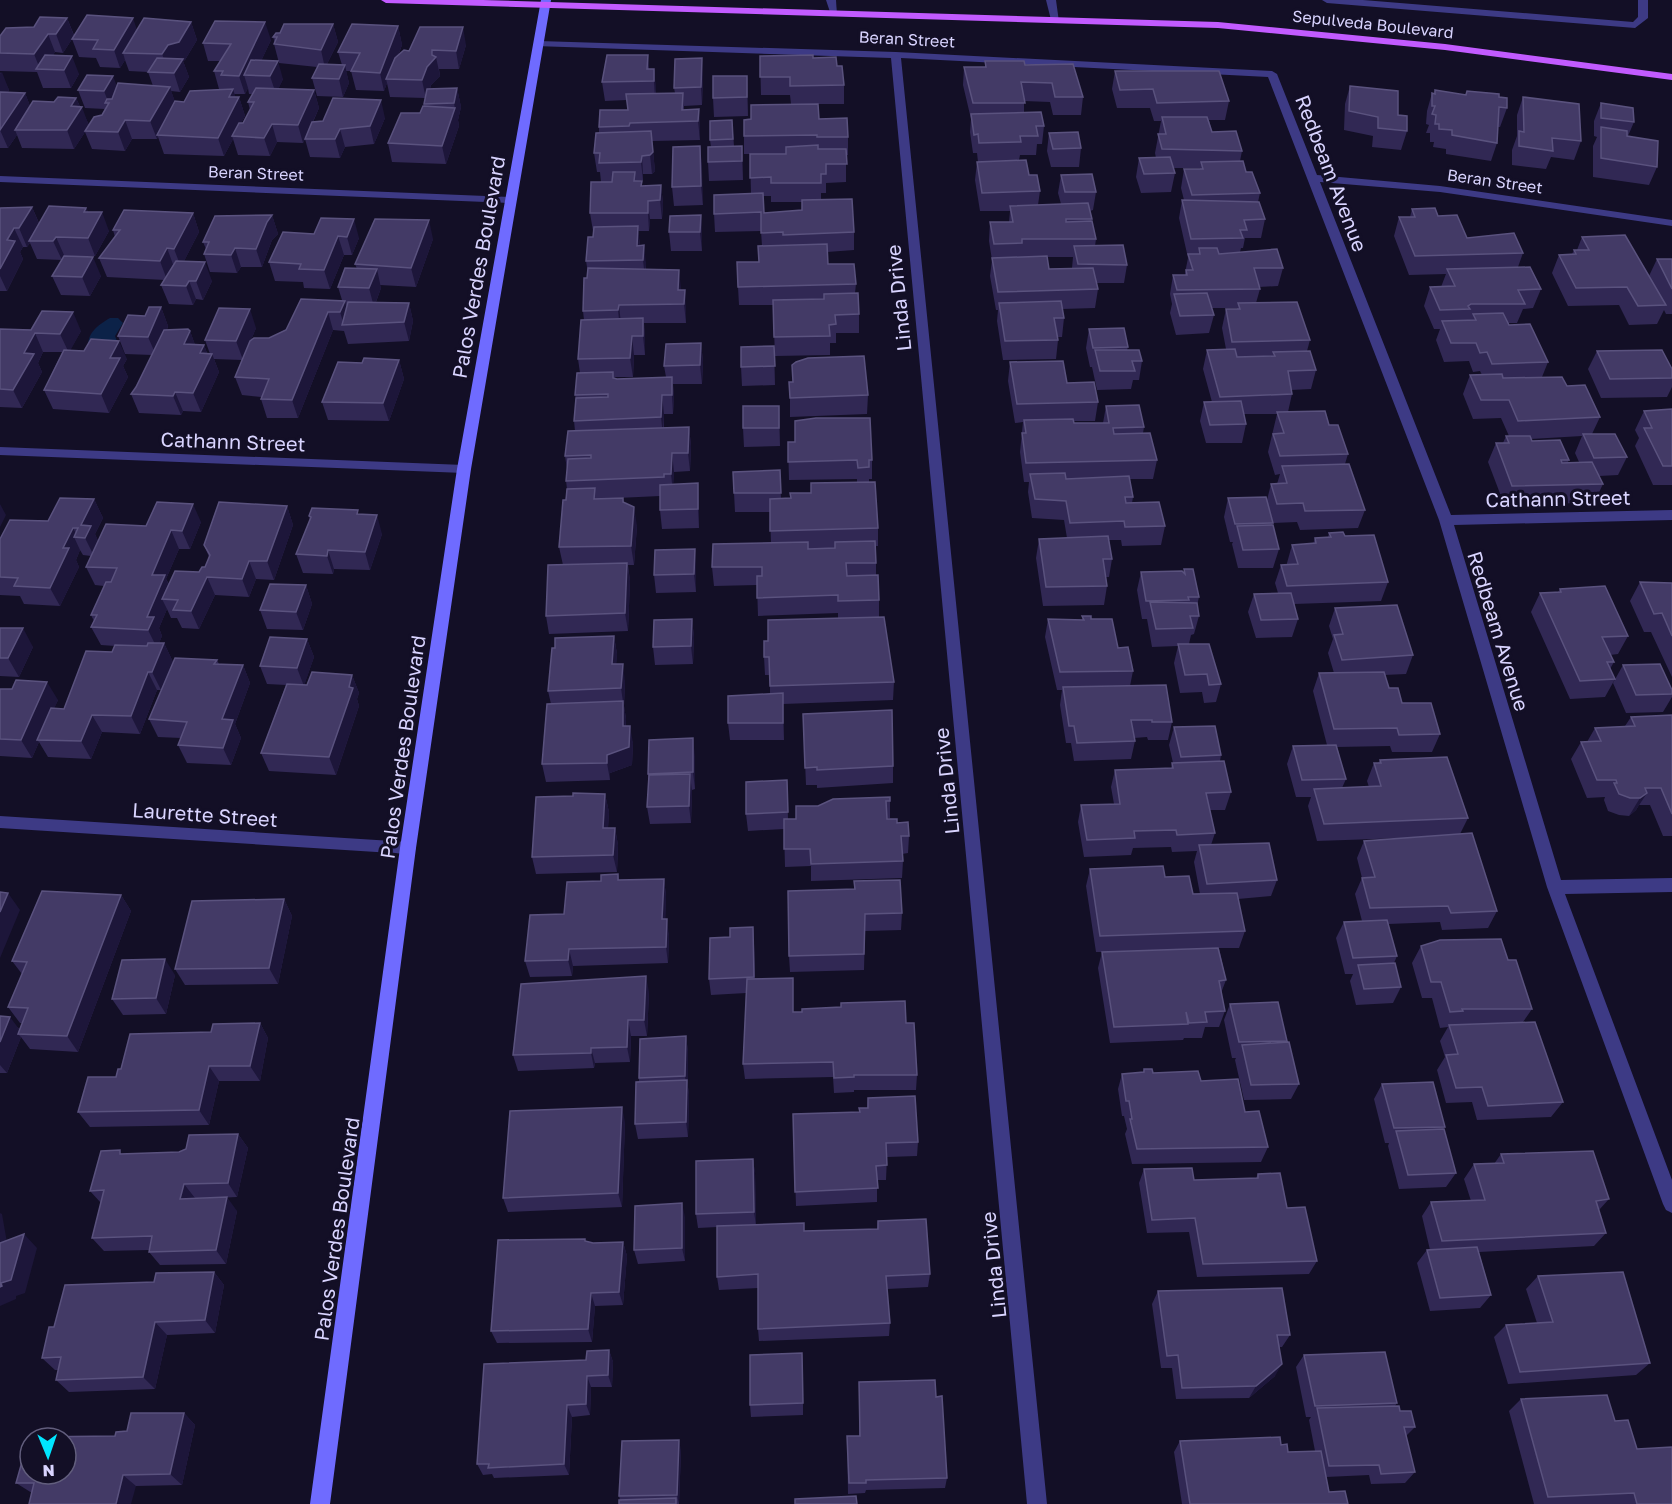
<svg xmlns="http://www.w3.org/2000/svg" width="1672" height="1504" font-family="'Golos Text',sans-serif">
  <rect width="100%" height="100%" fill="#130f26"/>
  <path fill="#0c2248" d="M110 318H118L123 323 115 336 117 341 89 350C85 334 98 325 110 318Z"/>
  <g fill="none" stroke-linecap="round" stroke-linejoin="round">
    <path fill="#3d3a85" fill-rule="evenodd" d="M826 0H836L837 15H831Z"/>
    <path fill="#3d3a85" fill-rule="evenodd" d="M1046 0H1056L1059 22 1051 20Z
      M1322 0H1363L1633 22 1638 17V0H1648V18L1635 28 1327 3Z
      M539 41 896 52 1272 71 1277 74 1317 175 1440 186 1672 220V226L1440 192 1320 182 1451 515 1672 510V520L1454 525 1561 880 1672 878V892L1565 894 1672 1180V1213L1666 1210 1663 1204 1547 887 1439 520 1268 77 901 58 1047 1504H1027L891 58 535 46 534 44Z
      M0 176 510 197 516 200 510 203 0 182Z
      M0 447 464 465 471 469 464 473 0 455Z
      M0 816 408 842 414 843 416 848 414 853 408 854 0 828Z"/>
    <path fill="#6f6bff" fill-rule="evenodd" d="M541 0H551L471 469 416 848 330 1504H310L400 848 457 469Z"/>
    <path fill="#c25bff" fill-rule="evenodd" d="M381 0H483L1218 22 1445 44 1672 74V80L1445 50 1218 28 386 3Z"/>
  </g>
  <path fill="#312854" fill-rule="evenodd" d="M67 18 74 35 137 29 191 22 197 40 185 60 183 61 189 77 180 92 171 91 175 102H184L225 89H219L214 71 220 61H208L203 43 271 40 261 61 283 79 278 89 314 90 319 108 313 122 385 118 374 144 345 147 340 158 310 157 305 139 303 143 277 142 270 156 238 155 233 139 224 156 164 154 158 137 157 139H132L125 151 92 149 85 132 74 149 22 148 17 135 8 148H0V72L9 90 8 92 25 93 30 106 76 98 89 125 102 115 105 109 85 108 78 90 117 86H153L148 72 129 71 125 60 120 68 100 67 96 58 79 57 72 39 63 53 55 52 53 55 79 74 71 88H43L37 72 0 71V36ZM248 88 249 94H253L248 102 250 110 243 123H241L245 116 239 97H235L234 94H245Z
    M333 24 338 42 327 64 342 65 338 52 398 26 402 45 398 56 409 51 466 45 459 69H439L440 76 431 85 430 89 457 88 461 107 458 120 459 126 446 164 392 162 388 143 420 113 424 107V104L425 98 390 97 387 83 384 91 356 90 351 71H346L349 83 343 97 317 96 312 78 317 67 279 63 274 44 275 43 273 37 280 33Z
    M648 55 649 69H654L656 94 675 93 674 88 703 76 702 105 684 106V110L699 109 700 140 652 141 655 171 652 174H643V180L636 181H642V186L661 185 663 204 662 219H650L649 231H638L640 246 646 264V269L681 290 686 309V323H644L645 337V355H634L633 377H614L617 379 666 377 664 366 701 343 703 362 702 384H673L674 396 673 414H664V428L689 427 691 446 690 471 674 472 673 484 699 502V528L662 529 660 510V496L596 499 623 498 624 502 637 526 634 565H628L630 581 628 631 549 634 546 616 563 565 559 547 567 489 566 481 567 469 565 456 575 431 574 421 576 399 575 395 580 373 578 359 584 320 583 311 588 273 586 261 593 237V231L590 213 601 182 600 172H597L594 153 599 133V127L628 110 627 100 605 101 602 82Z
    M760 56 813 58 837 66 844 85V104H818L819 119 848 137V155H846V182L826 183V193H821V200L854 232V250L827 252 828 264 856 284 855 293 859 314V333H836V343H830V355L775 356 773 305H739L738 287 759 262 762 246 761 231 715 232 714 214 751 194 750 154H744V136L751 119 791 104 790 95H761ZM763 196H771V202H802V210L764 213Z
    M985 61 1025 65 1083 97 1081 115H1053L1050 102 1024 101V113L1044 126 1042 144H1037L1036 155H1020L1019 160 1040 191 1038 205 1061 204 1058 193 1061 175 1096 192 1093 210 1090 211 1092 219 1091 222 1096 239 1095 246 1127 265 1124 283H1096L1098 289 1095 308 1062 309 1064 318 1062 337H1057L1058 340 1056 359 1003 360 997 321 998 310H996L990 276 992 260 989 241 990 222H1009L1010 211H980L975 180 977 162H978L977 153H973L970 132 971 119 963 85 964 67H985ZM1047 257H1073L1072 268 1049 269Z
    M1115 71 1229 101 1225 120H1209L1212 132 1242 151 1240 161 1260 193 1258 202 1265 219 1261 238H1245L1243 248H1241L1240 252 1283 268 1278 286 1259 287 1260 289 1256 303 1310 340 1307 351 1316 370 1311 389 1291 390 1292 394 1288 412 1329 425 1348 454 1345 464 1365 510 1358 528 1300 530 1297 522 1273 523 1272 525 1279 549 1273 568H1238L1232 544 1233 542H1230L1224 517 1228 498 1267 500 1271 484H1277L1280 474 1275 475 1268 452 1277 414H1244L1246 424 1242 443H1206L1200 421 1204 402H1212L1203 369 1207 350 1226 349 1222 328 1226 309H1237V308H1211L1214 315 1209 333 1176 335 1170 313 1172 304 1170 294 1173 275H1185V273L1188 258 1179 218 1182 200H1184L1181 188 1184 169H1200V168H1173L1175 173 1171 192 1141 193 1136 177 1139 158H1156L1155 153 1161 121H1154L1150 108H1117L1112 89Z
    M747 76 748 116 714 117 713 98Z
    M1350 86 1398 115 1407 131 1401 150 1372 147 1373 136 1344 130 1345 104Z
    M1435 90 1465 95 1467 91 1499 97 1507 108 1500 127H1498L1497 143 1491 161 1446 154V149L1433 147 1434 142H1430V133H1426L1429 125 1426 124 1427 111 1432 93H1434Z
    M1523 97 1581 141 1574 160 1551 157 1546 169 1512 165V150L1517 136V115Z
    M1601 103 1634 122 1628 136 1657 167 1649 185 1593 177V146L1597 137 1594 136V121Z
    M732 120 734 146H742L743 180 709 181 708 162 711 147 710 140Z
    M1049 133 1081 148 1079 167H1051L1047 151Z
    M700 146 703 205 674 206 672 187Z
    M32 207 39 223 86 208 88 212 109 231 95 256H64L101 276 90 296 61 295 52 276 62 260 37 259 30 243 27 247H23L20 252 23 259 7 291H0V208Z
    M1412 209 1438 216 1467 238 1523 253 1518 267 1541 289 1533 308 1523 309 1517 323H1509V325L1548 362 1542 377 1567 386 1600 417 1592 434 1627 457 1618 475 1599 476 1603 484 1594 503 1504 504 1488 462 1496 443H1503L1506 436H1509L1501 418 1473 419 1463 394 1470 375H1482L1480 371 1473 372 1469 361 1444 362 1436 340 1440 329H1434L1424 306 1430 287H1441L1446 274 1409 275 1394 236 1399 217H1410ZM1582 436 1575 453 1579 462H1568L1569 460 1532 441 1531 439Z
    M193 213 199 232 184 261 212 281 203 300 196 299 193 305 169 304 161 285 165 280 107 277 99 258 115 237 113 230Z
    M272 215 278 234 272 240 262 267H241L237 273 210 272 204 254 206 249 203 242Z
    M701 215 702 234V251H671L669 232Z
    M283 232 359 238 352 255H344L330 289 304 288 303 282 275 281 269 262Z
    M1582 237 1649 276 1657 259H1672V314H1666L1664 310 1657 324 1629 325 1619 305 1568 306 1552 273 1559 255 1572 254 1574 250H1577Z
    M433 239 416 287 380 285 381 288 376 302 409 303 413 321 409 341 348 344 344 331 333 330 298 418H267L261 399V397L242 395 235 377 242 360 214 359 219 372 201 412 183 411 181 415 139 413 131 394 136 387 152 355 125 354 118 336 145 316 161 307 168 326 167 330 190 331 195 345H204L207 353 210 354 205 340 256 328 251 340 269 338 342 300 338 287 357 269 355 264Z
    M0 329 81 331 70 350 127 359 123 366 128 377 109 413 53 409 44 390 62 352H43L38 363 42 372 22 408 0 407Z
    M1089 329 1128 347 1127 350 1142 361 1139 380H1133L1131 389 1097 390 1092 367H1090L1086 348Z
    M774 346 775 385 742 386 741 367Z
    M1597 351 1672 369V387L1667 397 1601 398 1588 369Z
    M399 360 404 379 389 421 328 420 322 402Z
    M1010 362 1067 383 1098 402 1095 421H1073L1074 423H1103L1106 406 1144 427 1143 433 1157 460 1153 479H1130L1133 497 1132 503 1165 526 1161 545 1122 546 1121 540H1109L1112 559 1109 577H1106L1107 586 1104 605 1043 606 1036 558 1039 539 1067 538 1064 520 1032 518 1028 492 1029 482H1024L1020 452 1023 422 1015 423 1008 381Z
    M868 395 867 414 790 417V398Z
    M779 406 780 446 744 447 743 428Z
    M1672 409V485H1653L1635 446 1639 438 1635 430 1644 411Z
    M788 442 872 460V479H869V482L878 528V546H876V575L879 600V617L894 682 893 700 783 704 784 740H730L728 723 770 694V675H765L764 657 768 641 838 618V613L758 616 757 585 714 586 712 567 771 543 770 512H735L734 493 780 470 781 499 791 498 857 482V479L789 480Z
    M94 499 103 518 95 534 98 541 146 526 201 522 190 549H179L166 579 169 584 199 572 205 567 209 557 204 545 287 506 293 525 274 580 256 579 249 597 215 595 199 629 182 628 177 618H171L167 609 159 628 162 636 159 643H164L173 662 161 690H157L140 734 102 732 91 759 48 757 39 742 32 758 0 756V689L58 700 54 708 64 709 112 652 115 646 101 645 91 627 94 621 91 615 104 586 95 585 86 567 91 556 83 555 80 550 76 560 79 567 60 606 24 604 20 596 0 595V539L48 521Z
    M359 514 382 534 370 570 334 569 333 574 303 573 296 554 310 520 309 516Z
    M1329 533 1345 536 1388 582 1381 601 1294 604 1298 619 1292 637 1256 638 1248 612 1254 594 1278 593 1275 583 1281 565 1287 564V563L1292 545 1313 544 1315 538 1328 537Z
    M696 567V592L656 593 654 575Z
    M1184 569 1199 597 1197 606 1199 616 1194 634 1191 635 1189 644 1221 684 1216 702 1204 703 1202 692 1180 693 1174 663 1178 646 1152 647 1147 619H1142L1137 590 1141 572H1184Z
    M1640 582 1672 583V677L1651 632H1644L1630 601Z
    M306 585 312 604 303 630 267 629 260 610Z
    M1560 589 1628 636 1618 654 1610 655 1614 662 1610 669 1615 679 1605 697 1570 699 1531 612 1540 593 1558 592Z
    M1335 608 1413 655 1406 674 1384 675 1389 688 1402 703 1440 734 1432 752H1392L1390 746 1337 747 1346 779 1342 788 1369 787 1367 781 1374 763H1378L1380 760 1468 818 1460 834 1497 911 1488 928 1442 930 1440 922 1388 924 1397 956 1394 963 1401 987 1393 1003 1356 1005 1350 981 1353 974H1345L1336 938 1344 922 1362 921 1355 894 1362 878 1357 858 1364 841 1403 838 1317 841 1308 806 1311 797H1296L1287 764 1293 746 1327 745 1313 691 1319 673H1334L1328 653 1333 639 1329 626Z
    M1082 616 1091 619 1118 648 1133 671 1130 686 1172 722 1168 740H1148L1147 737 1134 738 1135 741 1131 759 1074 761 1071 743H1066L1060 705 1062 690H1057L1045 637 1048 619 1082 620Z
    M692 619 694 637 693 664 655 665 653 647Z
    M0 628 33 647 19 677 0 676Z
    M614 636 617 654 616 664 625 682 624 706 626 719V726L633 743 632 765 610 773V780L546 782 542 764 551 704 548 691 555 648Z
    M307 639 314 657 304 685H307L352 675 359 693 357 699 359 706 336 775 269 771 261 753 286 685 267 684 260 666Z
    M217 660 219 664 243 665 250 683 235 724 241 738 231 765 187 763 178 745 181 738 158 737 149 719Z
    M1623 665 1672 690V697L1663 712 1626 713 1613 683Z
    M803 714 893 766V783L817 788V785H806Z
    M1672 715V836H1663L1650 805H1639L1636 810 1629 816 1619 815 1608 811 1604 800 1605 797 1587 798 1571 759 1581 742H1587L1595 728 1625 726 1631 717Z
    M1174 727 1221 755 1220 761 1231 792 1225 810H1210L1215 833 1211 845 1277 880 1271 896 1238 899 1245 931 1239 948H1219L1226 980 1221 993 1225 1011 1219 1027H1205L1202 1038H1184L1183 1040 1110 1043 1098 968 1102 952H1096L1086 886 1090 869 1165 877 1193 894H1200L1194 862 1197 851 1172 852 1171 847 1133 848 1131 855 1084 857 1078 822 1081 805 1114 804 1111 787 1115 770 1171 768 1172 763H1173L1169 745Z
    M695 756V789L692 790 691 823 650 824 647 807 649 780 648 774Z
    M787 780 788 819H796L818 806 890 801V818H887V819L897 823 909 836 908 853 902 854 903 861 902 878 811 881V866L785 867 784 829 748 831 746 814Z
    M605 794 609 812 608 828H615L618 845 617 872 536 874 532 857Z
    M618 874 619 880 664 879 666 896 665 919 669 936 668 963 573 966 572 976 530 977 525 961 564 914 601 881Z
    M854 881 902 913 901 930 865 931 864 970 790 972 789 956 854 889Z
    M121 895 131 911 78 1052 30 1049 21 1037 7 1073H0V1016L20 1029 22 1023H20L8 1007 22 974 12 961Z
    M284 899 292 916 278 984 185 985 175 969Z
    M754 943 755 979 793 994V1012L906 1023 917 1075 916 1090H854V1092L834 1093 833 1077 745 1079 743 1064 746 993 711 995 709 979Z
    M1421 946 1508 960 1532 1009 1523 1022 1563 1102 1551 1117 1477 1120 1472 1102 1446 1103 1437 1070 1445 1057 1440 1041 1448 1027 1440 1028 1432 998H1422L1412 963Z
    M175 975 166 1014 123 1015 112 999Z
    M649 992 647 1036H631L630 1062 595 1063 594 1068 518 1071 513 1055Z
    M1230 1004 1287 1041 1286 1042 1299 1084 1291 1099 1244 1100 1235 1060 1236 1058H1232L1224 1020Z
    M260 1023 268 1038 260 1081H219L209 1125 90 1127 78 1112 116 1077 121 1069 211 1032Z
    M686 1036 688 1052V1087L689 1095 688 1137 638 1139 635 1124 639 1082V1078Z
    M1144 1069 1153 1073 1201 1081 1245 1112 1268 1147 1261 1162 1132 1164 1125 1134 1127 1129 1124 1116H1122L1118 1089 1122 1074 1143 1072Z
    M1382 1084 1445 1127 1443 1129 1456 1173 1446 1187 1399 1189 1388 1146 1389 1143H1385L1374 1099Z
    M868 1098 918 1142 917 1156 887 1157 886 1180H877V1202L796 1206 793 1114 859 1112 867 1108Z
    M625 1122 622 1207 508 1212 503 1198Z
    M238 1134 248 1148 237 1197 195 1199 237 1211 226 1264 160 1265 149 1252V1250L104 1251 92 1238 101 1203 90 1191 123 1154 179 1152Z
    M1501 1154 1609 1199 1599 1210 1606 1233 1594 1246 1479 1252 1491 1295 1480 1308 1430 1311 1417 1263 1427 1250H1430L1422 1216 1431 1202 1471 1201 1464 1179 1474 1164H1494Z
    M753 1159 755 1173 756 1225 804 1231 877 1229 878 1221 930 1274 928 1287 887 1289 890 1323 889 1336 759 1341 758 1329V1288L719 1290 717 1277V1227L698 1228 696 1214Z
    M1144 1169 1194 1180 1256 1178 1258 1174 1287 1208 1317 1261 1309 1274 1197 1277 1189 1232 1147 1233 1139 1183Z
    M685 1217V1261L638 1264 634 1250Z
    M586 1241 593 1243 623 1242 627 1256 623 1305 595 1306 592 1342 497 1343 491 1331Z
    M214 1272 224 1285 215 1333 167 1335 155 1389 69 1392 56 1380 58 1370H55L42 1358 54 1327 154 1282Z
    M1538 1276 1650 1363 1636 1375 1508 1384 1494 1337 1506 1325 1537 1323 1526 1289Z
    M1158 1291 1290 1335 1282 1347H1280L1275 1376 1249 1398 1176 1399 1172 1368H1161L1152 1304Z
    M609 1350 613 1362 612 1387H591L590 1415 572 1417 569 1475 494 1478 492 1474 483 1475 477 1464 586 1360Z
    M1304 1355 1397 1403 1395 1406 1415 1427 1406 1436 1415 1472 1405 1483 1371 1484 1369 1475 1326 1477 1329 1492 1348 1504H1182L1174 1452 1180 1441 1281 1445 1288 1452 1315 1451 1309 1420 1311 1417H1306L1296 1367Z
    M803 1365V1415L751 1417 750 1405Z
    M859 1382 936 1397 947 1478 945 1488 866 1490 865 1493 848 1494 847 1436H859Z
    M1521 1399 1615 1421 1637 1449 1672 1504H1534L1509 1411Z
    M184 1413 195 1425 182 1485 136 1486 32 1493 16 1483 115 1436Z
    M681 1451 679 1504H619L620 1500 619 1496Z"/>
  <path fill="#1d163a" d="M67 18 74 36 63 53 56 34Z
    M133 18 139 36 123 53 125 60 120 68 114 50Z
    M191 22 197 40 185 60 183 61 189 77 180 92 174 73 169 72 162 54 168 45Z
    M265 22 271 40 254 76 244 75 248 88 245 94 239 76Z
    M333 24 338 42 325 68 321 50Z
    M398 26 402 45 389 79H386L387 83 384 91 380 73Z
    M463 27 466 45 459 69 456 51Z
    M48 34 55 52 44 70 40 69 34 54Z
    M432 50 434 60 436 57 440 76 431 85 426 99 422 80Z
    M72 56 79 74 71 88 64 70Z
    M702 58 703 76 702 105 701 87Z
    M278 61 283 79 276 94 270 76Z
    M345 65 349 83 343 97 339 79Z
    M654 69 656 87 655 99 654 81Z
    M2 72 9 90 0 104V74Z
    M113 76 120 94 111 109 104 91Z
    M170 87 176 105 157 135 158 137 157 139 150 121Z
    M457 88 461 107 458 120 459 126 446 164 442 146 455 109 454 103Z
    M233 89 237 102 239 97 245 116 234 136H232L233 139 224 156 218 138 229 97Z
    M314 90 319 108 303 143 298 125Z
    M25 93 32 111 15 130 17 135 8 148 0 130Z
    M76 98 81 109 82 107 89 126 74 149 67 130 71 106Z
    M381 100 385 118 374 144 370 126Z
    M699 109 700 128V140L698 121Z
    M125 120 132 139 125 151 118 132Z
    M272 124 277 142 270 156 264 138Z
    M340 129 345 147 340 158 335 139Z
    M651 131 655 171 652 174 650 155Z
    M700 146 702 165 703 205 701 186Z
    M642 156 643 174V180L641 162Z
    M661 185 663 204 662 219 660 200Z
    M648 201 650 219 649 231 648 213Z
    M32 207 40 226 29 241 30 243 27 247 19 228Z
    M86 208 94 226 102 212 109 231 95 256 88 238 84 212Z
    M193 213 199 232 181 267 174 249Z
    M272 215 278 234 272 240 262 267 256 249 267 222Z
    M701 215 702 234V251L700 232Z
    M354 219 359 238 352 255 347 237Z
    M429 220 433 239 416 287 411 268Z
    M638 226 640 245 639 260 637 246Z
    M14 228 23 247 20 252 23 259 7 291 0 276V269L7 240Z
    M338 236 344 255 330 289 324 270Z
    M56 237 64 255 62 260 53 241Z
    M644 245 646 264 645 278 643 260Z
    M167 248 174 267 167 280 160 261Z
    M235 248 241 267 237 273 231 255Z
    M93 257 101 276 90 296 82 277Z
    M205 262 212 281 203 300 196 281Z
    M377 269 381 288 374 307 369 288Z
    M679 270 681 289 680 304 678 290Z
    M189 281 196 299 193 305 186 286Z
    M685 290 686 309V323L684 304Z
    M345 301 350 319 344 325 340 312Z
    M409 303 413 321 409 341 404 322Z
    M619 305 621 324 620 329 618 310Z
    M161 307 168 326 156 355 148 337Z
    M250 309 256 328 243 360 236 341Z
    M73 312 81 331 69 353 60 334Z
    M328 312 333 330 298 418 292 400Z
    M643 318 645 337V355L643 336Z
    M190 331 197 350 184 344Z
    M35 333 43 352 38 363 42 372 22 408 13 390 24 353Z
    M632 336 634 355 633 377 630 358Z
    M119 341 127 359 123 366 128 377 109 413 101 394 110 358Z
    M701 343 703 362 702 384 700 365Z
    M204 345 209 359 212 354 219 372 201 412 193 393 200 353Z
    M399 360 404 379 389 421 383 403Z
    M672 377 674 396 673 414 672 395Z
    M175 392 183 411 181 415 173 396Z
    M662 395 664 414 663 436 661 417Z
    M689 427 691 446 690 471 688 453Z
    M672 453 674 472 673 492 671 474Z
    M698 483 699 502V528L698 509Z
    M94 499 103 518 95 534 100 544 94 556 85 538 81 525Z
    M0 504 6 515 0 527Z
    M193 504 201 522 190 549 182 531Z
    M287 506 293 525 274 580 267 561Z
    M634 507 637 526 634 565 631 546Z
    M377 515 382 534 370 570 365 552Z
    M73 528 78 537H74L80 550 76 560 79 567 60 606 50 588 63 548Z
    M171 530 179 549 166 579 173 594 162 599 167 609 159 628 162 636 157 648 148 630 147 617 152 575Z
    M695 549 696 567V592L694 574Z
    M328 550 334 569 333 574 327 556Z
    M249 561 256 579 249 597 242 579Z
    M627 563 630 581 628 631 625 613Z
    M207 577 215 595 199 629 191 611Z
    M306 585 312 604 303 630 296 612Z
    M692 619 694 637 693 664 691 646Z
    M23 628 33 647 19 677 8 658Z
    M614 636 617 654 615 682 612 664Z
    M307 639 314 657 304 686 297 668Z
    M164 643 173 662 161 690 152 672Z
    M623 664 625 682 624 706 626 719 625 744 623 726V702L621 688Z
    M243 665 250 683 235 724 241 738 231 765 223 748 222 719Z
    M148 672 157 690 140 734 131 716Z
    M352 675 359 693 357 699 359 706 336 775 329 757Z
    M47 682 58 700 40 740H37L39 742 32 758 21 740Z
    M92 715 102 732 91 759 81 741Z
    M630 726 633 743 632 765 610 773V780L607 763V755Z
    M693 738 695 756V789L693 772Z
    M690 774 692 792 691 823 689 806Z
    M1647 793 1636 810 1629 816 1640 798Z
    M605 794 609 812 607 845 603 828Z
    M615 828 618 845 617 872 613 855Z
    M664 879 666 896 665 936 662 919Z
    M8 893 20 910 0 958V912Z
    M121 895 131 911 78 1052 67 1036Z
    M284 899 292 916 278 984 269 968Z
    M667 919 669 936 668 963 666 947Z
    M753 927 754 943 755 993 754 977Z
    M569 949 573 966 572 976 568 960Z
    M165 959 175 975 166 1014 156 998Z
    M646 976 649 992 647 1036 644 1020Z
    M10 1017 22 1033 18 1034 21 1037 7 1073 0 1065V1042Z
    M628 1020 631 1036 630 1062 627 1047Z
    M260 1023 268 1038 260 1081 250 1066Z
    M686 1036 688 1052V1087L689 1095 688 1137 686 1122V1084L685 1076Z
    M591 1048 595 1063 594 1068 591 1053Z
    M209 1066 219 1081 209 1125 199 1110Z
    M622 1107 625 1122 622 1207 618 1193Z
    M238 1134 248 1148 237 1197 228 1183Z
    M753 1159 755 1173 756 1225 754 1212Z
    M184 1184 195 1198 191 1213 180 1199Z
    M227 1197 237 1211 226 1264 216 1250Z
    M682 1203 685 1217V1261L682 1248Z
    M0 1213 2 1214 9 1254 0 1258Z
    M24 1234 37 1248 25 1293 16 1296V1299L0 1306V1287Z
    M623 1242 627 1256 623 1305 619 1292Z
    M214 1272 224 1285 215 1333 205 1320Z
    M591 1293 595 1306 592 1342 588 1329Z
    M155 1322 167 1335 155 1389 143 1377Z
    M609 1350 613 1362 612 1387 608 1375Z
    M1282 1364 1275 1376 1249 1398 1256 1386Z
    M587 1376 591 1387 590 1415 586 1404Z
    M567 1405 572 1417 569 1475 564 1464Z
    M184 1413 195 1425 182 1485 170 1474Z
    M679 1440 681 1451 679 1504 677 1495Z
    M123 1475 136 1486 131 1504H116Z"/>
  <path fill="#433a66" stroke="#5a527e" stroke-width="1.5" fill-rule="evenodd" d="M87 15 133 18 114 50 93 49 98 40 72 39Z
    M40 17 67 18 56 34H48L34 54 0 53V36L6 28 34 27Z
    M144 18 191 22 179 42 168 45 162 54 123 53Z
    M215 21 265 22 239 76 221 75 223 71H214L231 44 203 43Z
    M284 24H333L321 50 274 44 277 37H273L276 33H280Z
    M352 24 398 26 380 73 351 71 360 53 338 52Z
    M420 27H463L456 51 432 50V55L436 57 427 67 422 80 386 79 395 58 404 50 409 51Z
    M45 55 72 56 64 70 36 69Z
    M607 55H648L647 69H654V81L602 82Z
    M813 55V58L836 57 837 66H842L844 85 790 86V77H760V56Z
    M157 58 183 59 174 73 148 72Z
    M702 58 701 87 674 88 675 59Z
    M251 60 278 61 270 76 244 75Z
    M985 61H1024L1025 65 1073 64 1083 97H1055L1052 83 1021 82 1025 103H973L964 67H986Z
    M319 64 345 65 339 79 312 78Z
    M1115 71H1219L1229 101 1157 103 1153 89 1120 90Z
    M87 75 113 76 104 91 78 90Z
    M713 76H747V97L713 98Z
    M118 83 170 87 150 121 125 120 118 132 85 131 94 117 102 115 109 103H105L107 99H112Z
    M1350 86 1398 91V115L1407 116V131L1378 128V117L1349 111Z
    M256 88 314 90 298 125 272 124 264 138 232 136 239 123H243L254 102H248Z
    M457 88 454 103 424 104 427 89Z
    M233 89 229 97H239L218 138 157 135 175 101 184 102 190 91Z
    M1435 90 1466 95 1467 91 1499 94V97L1507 98V108L1499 107 1497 143 1452 135V130L1439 129V124H1435L1436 115 1432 114 1435 106H1432V93L1435 94Z
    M0 92 25 93 0 130Z
    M683 93 682 110 699 109 698 121 630 123 629 126 599 127 600 110H628L626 94Z
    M58 97 76 98 71 106 82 107 67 130H15L33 101 54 102Z
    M1523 97 1579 104 1581 141 1552 138 1553 151 1519 146V131L1524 132Z
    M333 98 381 100 370 126 340 129 335 139H305L312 122 323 121Z
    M1601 103 1633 108 1634 122 1601 118Z
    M818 104 819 119 847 118 848 137H817V135L744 136V120L751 119V105Z
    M423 106 455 108 442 146 388 143 401 113H420Z
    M1041 112 1044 126H1036L1038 136H1020L1021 142 979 143 978 134 974 135 971 114Z
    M1162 117H1207L1212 132 1236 131 1242 151 1162 149 1158 134H1166Z
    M732 120 733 139 710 140V121Z
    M1601 127 1627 131V136L1658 141 1657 167 1601 158Z
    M651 131 653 152 650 155 642 156 641 162 599 163 600 153H594L596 133Z
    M1078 132 1081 148 1053 149 1049 133Z
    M818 145V149H846L847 164H826V174H821V183H771V177L750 178V154H786V147Z
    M700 146 701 186 672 187 673 147Z
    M742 146V161L708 162V147Z
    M1170 157 1175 173 1144 174 1139 158Z
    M1026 160 1029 175H1037L1040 191 982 193 977 162Z
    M1243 161 1246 172H1252L1260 193 1192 195 1184 169H1203L1201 162Z
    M613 172H635L634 181H642L641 186 661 185 660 200 648 201V213H590L591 182H612Z
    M1092 174 1096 192H1065L1061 175Z
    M763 193 764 213 802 210V200L852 199 854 232 783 235V232L761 233V212L714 214V195Z
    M1182 200 1259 202 1265 219 1244 220 1247 230H1240L1243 238 1191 239Z
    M1088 203 1092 219H1066V222L1092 221 1096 239H1022V243L994 244 990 222H1013L1010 206Z
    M49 206 86 208 84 212H102L88 238 56 237 53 241H29Z
    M32 207 19 228H14L7 240 15 241 0 269V208Z
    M1435 208 1438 216 1457 215 1467 238 1514 233 1523 253 1415 256 1399 217H1415L1412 209Z
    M124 210 193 213 174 249 167 248 160 261 99 258 120 230H113Z
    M272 215 267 222 256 249 235 248 231 255 204 254 209 242H203L215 216Z
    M701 215 700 232H669L670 216Z
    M321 218 354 219 347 237 338 236 324 270 299 269 301 264 269 262 283 232 314 234Z
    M375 219 429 220 411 268 355 264Z
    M638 226 637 246 644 245 643 260 586 261 588 237H593L594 227Z
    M1625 235 1666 305 1638 306 1627 287 1576 288 1559 255 1576 254 1574 250H1589L1582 237Z
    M827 244 828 264H854L856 284 738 287 737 262H759L758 246Z
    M1123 245 1127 265 1078 264 1074 246Z
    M1199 248H1217L1219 254 1277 249 1283 268H1254L1260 289 1177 290 1173 275H1187L1186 270H1193L1188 254H1200Z
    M64 256 93 257 82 277 52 276Z
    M1047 256 1049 269 1093 268 1098 289 998 292 992 258Z
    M1657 259H1672V289Z
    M176 261 205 262 196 281H189L186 286 161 285Z
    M1530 267 1541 289 1518 290 1525 304H1471L1468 306 1470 309 1440 310 1430 287 1455 286 1447 269Z
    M345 268 377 269 369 288 338 287Z
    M588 268 679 270 678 290H685L684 304 619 305 618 310 583 311 584 278H587Z
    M858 293 859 314 835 315 836 324 829 325 830 336 774 337 773 300 824 299V294Z
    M1207 293 1214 315 1180 316 1174 294Z
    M301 299 345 301 340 312H328L292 400 261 399 269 379 235 377 250 341 254 338H269L286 330Z
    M1061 301 1064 318H1054L1058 340 1005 341 999 303Z
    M348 302 409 303 404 322 342 325Z
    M1297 302 1310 340 1232 342 1226 309H1240L1238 303Z
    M149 307H161L148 337 118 336 128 315 145 316Z
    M219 308 250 309 236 341 205 340Z
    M42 311 73 312 60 334 35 333 24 353 34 354 13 390 0 389V329L31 330Z
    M1503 313 1509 325 1530 324 1548 362 1492 364 1487 352 1480 353 1476 343H1451L1442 321 1476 320 1473 314Z
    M643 318V336H632L630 358 578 359 581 320Z
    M1124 328 1128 347 1093 348 1089 329Z
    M188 329 190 331 184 344 204 345 200 353 212 354 193 393 175 392 173 396 131 394 136 387 164 330Z
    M91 339 119 341 110 358H120L101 394 44 390 64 350 84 351Z
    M701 343 700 365 664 366 666 344Z
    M774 346 775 366 741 367V347Z
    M1235 349 1237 357 1275 356 1273 352 1310 351 1316 370 1288 371 1292 394 1220 397 1207 350Z
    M1095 350H1139L1142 361H1132L1135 371H1100Z
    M1662 350 1672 369V378L1610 379 1597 351Z
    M864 356 868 395 790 398 789 382H793L792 365 796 362 808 358Z
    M364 358 399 360 383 403 322 402 338 362 362 363Z
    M1063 361 1067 383 1094 382 1098 402 1017 404 1010 362Z
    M613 372V378L617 379 672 377V395H662L661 417 574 421 576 398 608 397V394L575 395 577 373Z
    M1502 374 1503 378 1562 377 1567 386 1585 385 1600 417 1518 421 1509 400H1481L1470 375Z
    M1241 401 1246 424 1210 425 1204 402Z
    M1139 405 1144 427 1113 428 1114 434 1150 433 1157 460 1026 463 1022 433H1026L1024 420 1073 419 1074 423H1109L1106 406Z
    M743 406H779V428H743Z
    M1672 409V466H1663L1644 428H1652L1644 411Z
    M1325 411 1329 425H1338L1348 454 1280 456 1273 434 1284 433 1277 412Z
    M816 418H870L872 460H869V467L858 468 857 460 788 462V442H795V421Z
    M689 427 688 453H672L671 474H664V477L566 481 568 459 591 458V455L565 456 568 431Z
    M1583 434H1615L1627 457 1594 458Z
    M1506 436H1530L1532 441 1560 440 1569 460H1561L1562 463 1592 462 1603 484 1512 486 1496 443H1509Z
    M1349 464 1365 510 1305 511 1303 503 1277 504 1271 484 1287 483 1282 466Z
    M780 470 781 493H734L733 472Z
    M1065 473 1066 479 1129 476 1133 497H1125L1126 503 1159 502 1165 526 1125 527 1124 521 1070 523 1066 501 1035 499 1030 474Z
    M875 482 878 528 770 531V499L791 498 790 493H811V483Z
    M698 483V509L660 510V485Z
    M595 488 594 499 623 498V502L634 507 631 546 559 547 563 500H566L567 489Z
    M1266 497 1273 523 1235 524 1228 498Z
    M60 498 94 499 81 525 91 526 85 538 74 537 78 528H73L63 548H69L50 588 14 586 18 578 0 577V539L10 520 48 521Z
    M157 502 193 504 182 531 171 530 152 575H165L147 617H154L148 630 91 627 97 615H91L106 582H111L117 568 86 567 106 524 146 526Z
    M219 502 287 506 267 561H249L242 579 207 577 191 611 173 610 178 600 162 599 175 571 199 572 202 567H205L210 555 204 545Z
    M312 508 358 510 357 514 377 515 365 552 328 550 327 556 296 554 311 517 309 516Z
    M1273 525 1279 549 1243 550 1237 526Z
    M1343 532 1345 536 1374 535 1388 582 1287 586 1281 565 1298 564 1292 545 1316 543 1315 538 1331 537 1329 533Z
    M1108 536 1112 559H1103L1107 586 1046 587 1039 539Z
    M875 541 876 563H846L847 576 878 575 879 600 838 601V595L757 598V576H762V567H712L713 544 808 542V549L835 548V542Z
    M695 549 694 574 654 575 655 550Z
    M627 563 625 613 546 616 548 565Z
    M1184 569H1193L1199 597H1188L1189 600 1146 601 1141 572 1182 571 1185 574Z
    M1640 582 1672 583V636L1662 613 1654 614Z
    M270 584 306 585 296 612 260 610Z
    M1605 586 1628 636 1602 637 1614 662H1607L1615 679 1580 681 1540 593 1561 592 1560 589Z
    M1291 593 1298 619 1261 620 1254 594Z
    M1150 602 1197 603 1199 616H1190L1193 628 1156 629Z
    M1397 605 1413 655 1342 660 1334 635 1343 634 1335 608Z
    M1082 616H1091V619H1112L1118 648 1128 647 1133 671 1060 672 1048 619 1084 620Z
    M884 617 894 682 770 686 769 657H764V641H768V620Z
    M692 619 691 646 653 647 654 620Z
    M0 628H23L8 658H0Z
    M614 636 612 664H623L621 688 548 691 552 648H555V638Z
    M270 637 307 639 297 668 260 666Z
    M148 643H164L152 672H148L131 716 92 715 81 741 37 740 51 708 64 709 86 651 112 652 115 645 147 646Z
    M1178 644H1209L1221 684 1209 685 1207 674 1185 675Z
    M175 658 217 660 214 664 243 665 222 719 233 720 223 748 178 745 187 722 149 719Z
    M1660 664 1672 690V694L1636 695 1623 665Z
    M312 672 352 675 349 687 353 688 329 757 261 753 287 684 307 685Z
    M1384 672 1389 688H1398L1402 703H1431L1440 734 1399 735 1397 728 1334 729 1319 673Z
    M16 680 47 682 21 740 0 739V689H12Z
    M1166 685 1172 722H1152V720H1131L1135 741 1077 743 1074 726H1069L1063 687Z
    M783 693V723H728V696Z
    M623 701V726H630L629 747 607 755V763L542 764 547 704Z
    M892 710 893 766 817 770V767L805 768 803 714Z
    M1672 715V814L1661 788H1645L1647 793 1640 798H1630L1619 794 1614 783H1617L1616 780H1597L1581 742 1601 741 1595 728 1635 726 1631 717Z
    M1215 726 1221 755 1181 757 1174 727Z
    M693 738V772L648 774 649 740Z
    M1336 745 1346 779 1302 780 1293 746Z
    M1447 757 1468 818 1324 824 1314 789 1381 786 1374 763H1381L1380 760Z
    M1224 761 1231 792 1206 793 1215 833 1177 835 1176 830 1134 831 1135 838 1087 840 1081 805 1120 804 1115 770 1173 768 1172 763Z
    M690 774 689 806 647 807 649 775Z
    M787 780 788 812 746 814V782Z
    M573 793 605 794 603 828H615L613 855 532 857 536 797 573 796Z
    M890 797V801H886L887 819H897V823L908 822 909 836H901L903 861 811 864 810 849H784V819H796V806H818L833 799Z
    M1472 833 1497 911 1451 913 1448 906 1370 908 1362 878 1375 877 1364 841Z
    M1269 843 1277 880 1207 884 1199 845Z
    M1163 866 1165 877 1189 876 1193 894 1237 893 1245 931 1100 936 1090 869Z
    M618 874V880L664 879 662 919H667L666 947 569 949 568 960 525 961 530 915 564 914 567 882 601 881V875Z
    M900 880 902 913 865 914 864 954 789 956 788 891 855 889 854 881Z
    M42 891 121 895 67 1036 18 1034 28 1008 8 1007 27 962 12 961Z
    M0 892 8 893 0 912Z
    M284 899 269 968 175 969 192 901Z
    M1387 920 1397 956 1353 958 1344 922Z
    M753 927 754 977 709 979 710 938 730 937V928Z
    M1501 939 1508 960H1516L1532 1009H1462L1463 1011 1450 1012 1441 982H1431L1421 946 1440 940Z
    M1218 948 1226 980 1219 981 1225 1011 1205 1012 1207 1022 1189 1023 1186 1012 1188 1024 1114 1027 1102 952Z
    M165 959 156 998 112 999 122 960Z
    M1395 963 1401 987 1364 989 1358 965Z
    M646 976 644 1020H628L627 1047 591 1048V1053L513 1055 521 984Z
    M793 978V1012H802V1009L841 1007V1003L905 1001 906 1023H914L917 1075H854V1077L834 1078 833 1062 743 1064 747 979Z
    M1278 1002 1287 1041 1239 1042 1230 1004Z
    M0 1016 10 1017 0 1042Z
    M1535 1022 1563 1102 1488 1106 1482 1087 1456 1088 1446 1055 1458 1054 1449 1025Z
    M260 1023 250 1066H209L199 1110 78 1112 88 1077H116L118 1069H121L130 1034 211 1032 213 1024Z
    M686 1036 685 1076 639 1078 640 1039Z
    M1289 1042 1299 1084 1251 1085 1242 1045Z
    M1144 1069H1152L1153 1073 1198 1071 1201 1081 1238 1079 1245 1112 1259 1111 1268 1147 1137 1149 1130 1119H1132L1129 1101H1126L1122 1074 1144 1072Z
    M687 1080 686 1122 635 1124 636 1082Z
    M1433 1082 1445 1127 1394 1128 1382 1084Z
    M915 1096 918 1142 886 1143 887 1165 876 1166 878 1188 795 1192 793 1114 860 1112 859 1108H868V1098Z
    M622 1107 618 1193 503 1198 510 1111Z
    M1444 1129 1456 1173 1408 1175 1396 1131Z
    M238 1134 228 1183 184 1184 180 1199 227 1197 216 1250 149 1252 152 1236 92 1238 104 1190 90 1191 101 1151 120 1150V1154L179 1152 186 1149 189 1135Z
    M1593 1151 1609 1199 1596 1201 1606 1233 1442 1241 1431 1202 1485 1200 1474 1164 1504 1163 1501 1154Z
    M753 1159 754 1212 696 1214V1161Z
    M1192 1168 1194 1180 1258 1178V1174L1280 1173 1287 1208 1305 1207 1317 1261 1203 1264 1195 1218 1152 1220 1144 1169Z
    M682 1203V1248L634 1250 635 1206Z
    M926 1219 930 1274 886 1276 890 1323 758 1329V1274L717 1277V1226L804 1223V1231L878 1229V1221Z
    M24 1234 11 1280 1 1283 2 1286 0 1287V1243Z
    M585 1239V1241L593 1243 623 1242 619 1292 591 1293 588 1329 491 1331 498 1240Z
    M1477 1247 1491 1295 1440 1298 1427 1250Z
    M214 1272 205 1320 155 1322 143 1377 56 1380 61 1357 42 1358 49 1327H54L65 1285 154 1282 156 1273Z
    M1623 1272 1650 1363 1520 1372 1506 1325 1553 1322 1538 1276Z
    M1282 1288 1290 1335H1277L1282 1364 1256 1386 1182 1388 1178 1355 1167 1356 1158 1291Z
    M609 1350 608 1375 587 1376 586 1404 567 1405 564 1464 488 1468 489 1464H477L484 1364 586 1360 587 1351Z
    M1385 1352 1397 1403 1315 1406 1304 1355Z
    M802 1353 803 1403 750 1405V1355Z
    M935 1380 936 1397 942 1396 947 1478 866 1480V1483H849L847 1436H860L859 1382Z
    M1607 1395 1615 1421 1628 1420 1637 1449 1672 1447V1504H1637L1634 1493 1548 1497 1521 1399Z
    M1399 1406 1400 1411H1411L1415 1427H1404L1415 1472 1381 1474 1379 1465 1329 1466 1317 1408Z
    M131 1413H184L170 1474 123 1475 116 1504H29L34 1483H16L29 1437 115 1436 116 1432 127 1431ZM30 1438H66V1474H30Z
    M1280 1437 1281 1445 1287 1444 1288 1452 1321 1451 1329 1492 1345 1491 1348 1504H1190L1180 1441Z
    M679 1440 677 1495 619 1496 622 1441Z
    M856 1496 857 1504H795V1499Z
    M676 1498V1504H619V1500Z"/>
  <g text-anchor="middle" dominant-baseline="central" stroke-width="6" stroke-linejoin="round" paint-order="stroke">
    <g font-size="16" fill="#d9d4ff" stroke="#130f26">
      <text transform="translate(1373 24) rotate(6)">Sepulveda Boulevard</text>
      <text transform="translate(907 39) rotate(3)">Beran Street</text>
      <text transform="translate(256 173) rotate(2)">Beran Street</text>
      <text transform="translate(1495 181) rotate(8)">Beran Street</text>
    </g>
    <g font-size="20" fill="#d9d4ff" stroke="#130f26">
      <text transform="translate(1332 173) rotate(69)">Redbeam Avenue</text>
      <text transform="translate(478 267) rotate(-80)">Palos Verdes Boulevard</text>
      <text transform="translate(898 298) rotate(-96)">Linda Drive</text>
      <text transform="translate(233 441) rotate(2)">Cathann Street</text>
      <text transform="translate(1558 498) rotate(-1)">Cathann Street</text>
      <text transform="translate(1499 631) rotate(73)">Redbeam Avenue</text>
      <text transform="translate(402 747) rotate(-82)">Palos Verdes Boulevard</text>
      <text transform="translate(946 781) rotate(-96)">Linda Drive</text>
      <text transform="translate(205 814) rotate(4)">Laurette Street</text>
      <text transform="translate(336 1229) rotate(-82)">Palos Verdes Boulevard</text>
      <text transform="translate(993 1265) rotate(-96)">Linda Drive</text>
    </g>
  </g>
  <g transform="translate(48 1456) rotate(178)"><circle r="28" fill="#130f26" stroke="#625e7d" stroke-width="1.5"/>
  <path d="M0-4.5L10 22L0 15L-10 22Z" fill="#00e5ff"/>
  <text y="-9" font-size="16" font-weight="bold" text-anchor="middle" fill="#d9d4ff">N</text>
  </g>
</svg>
